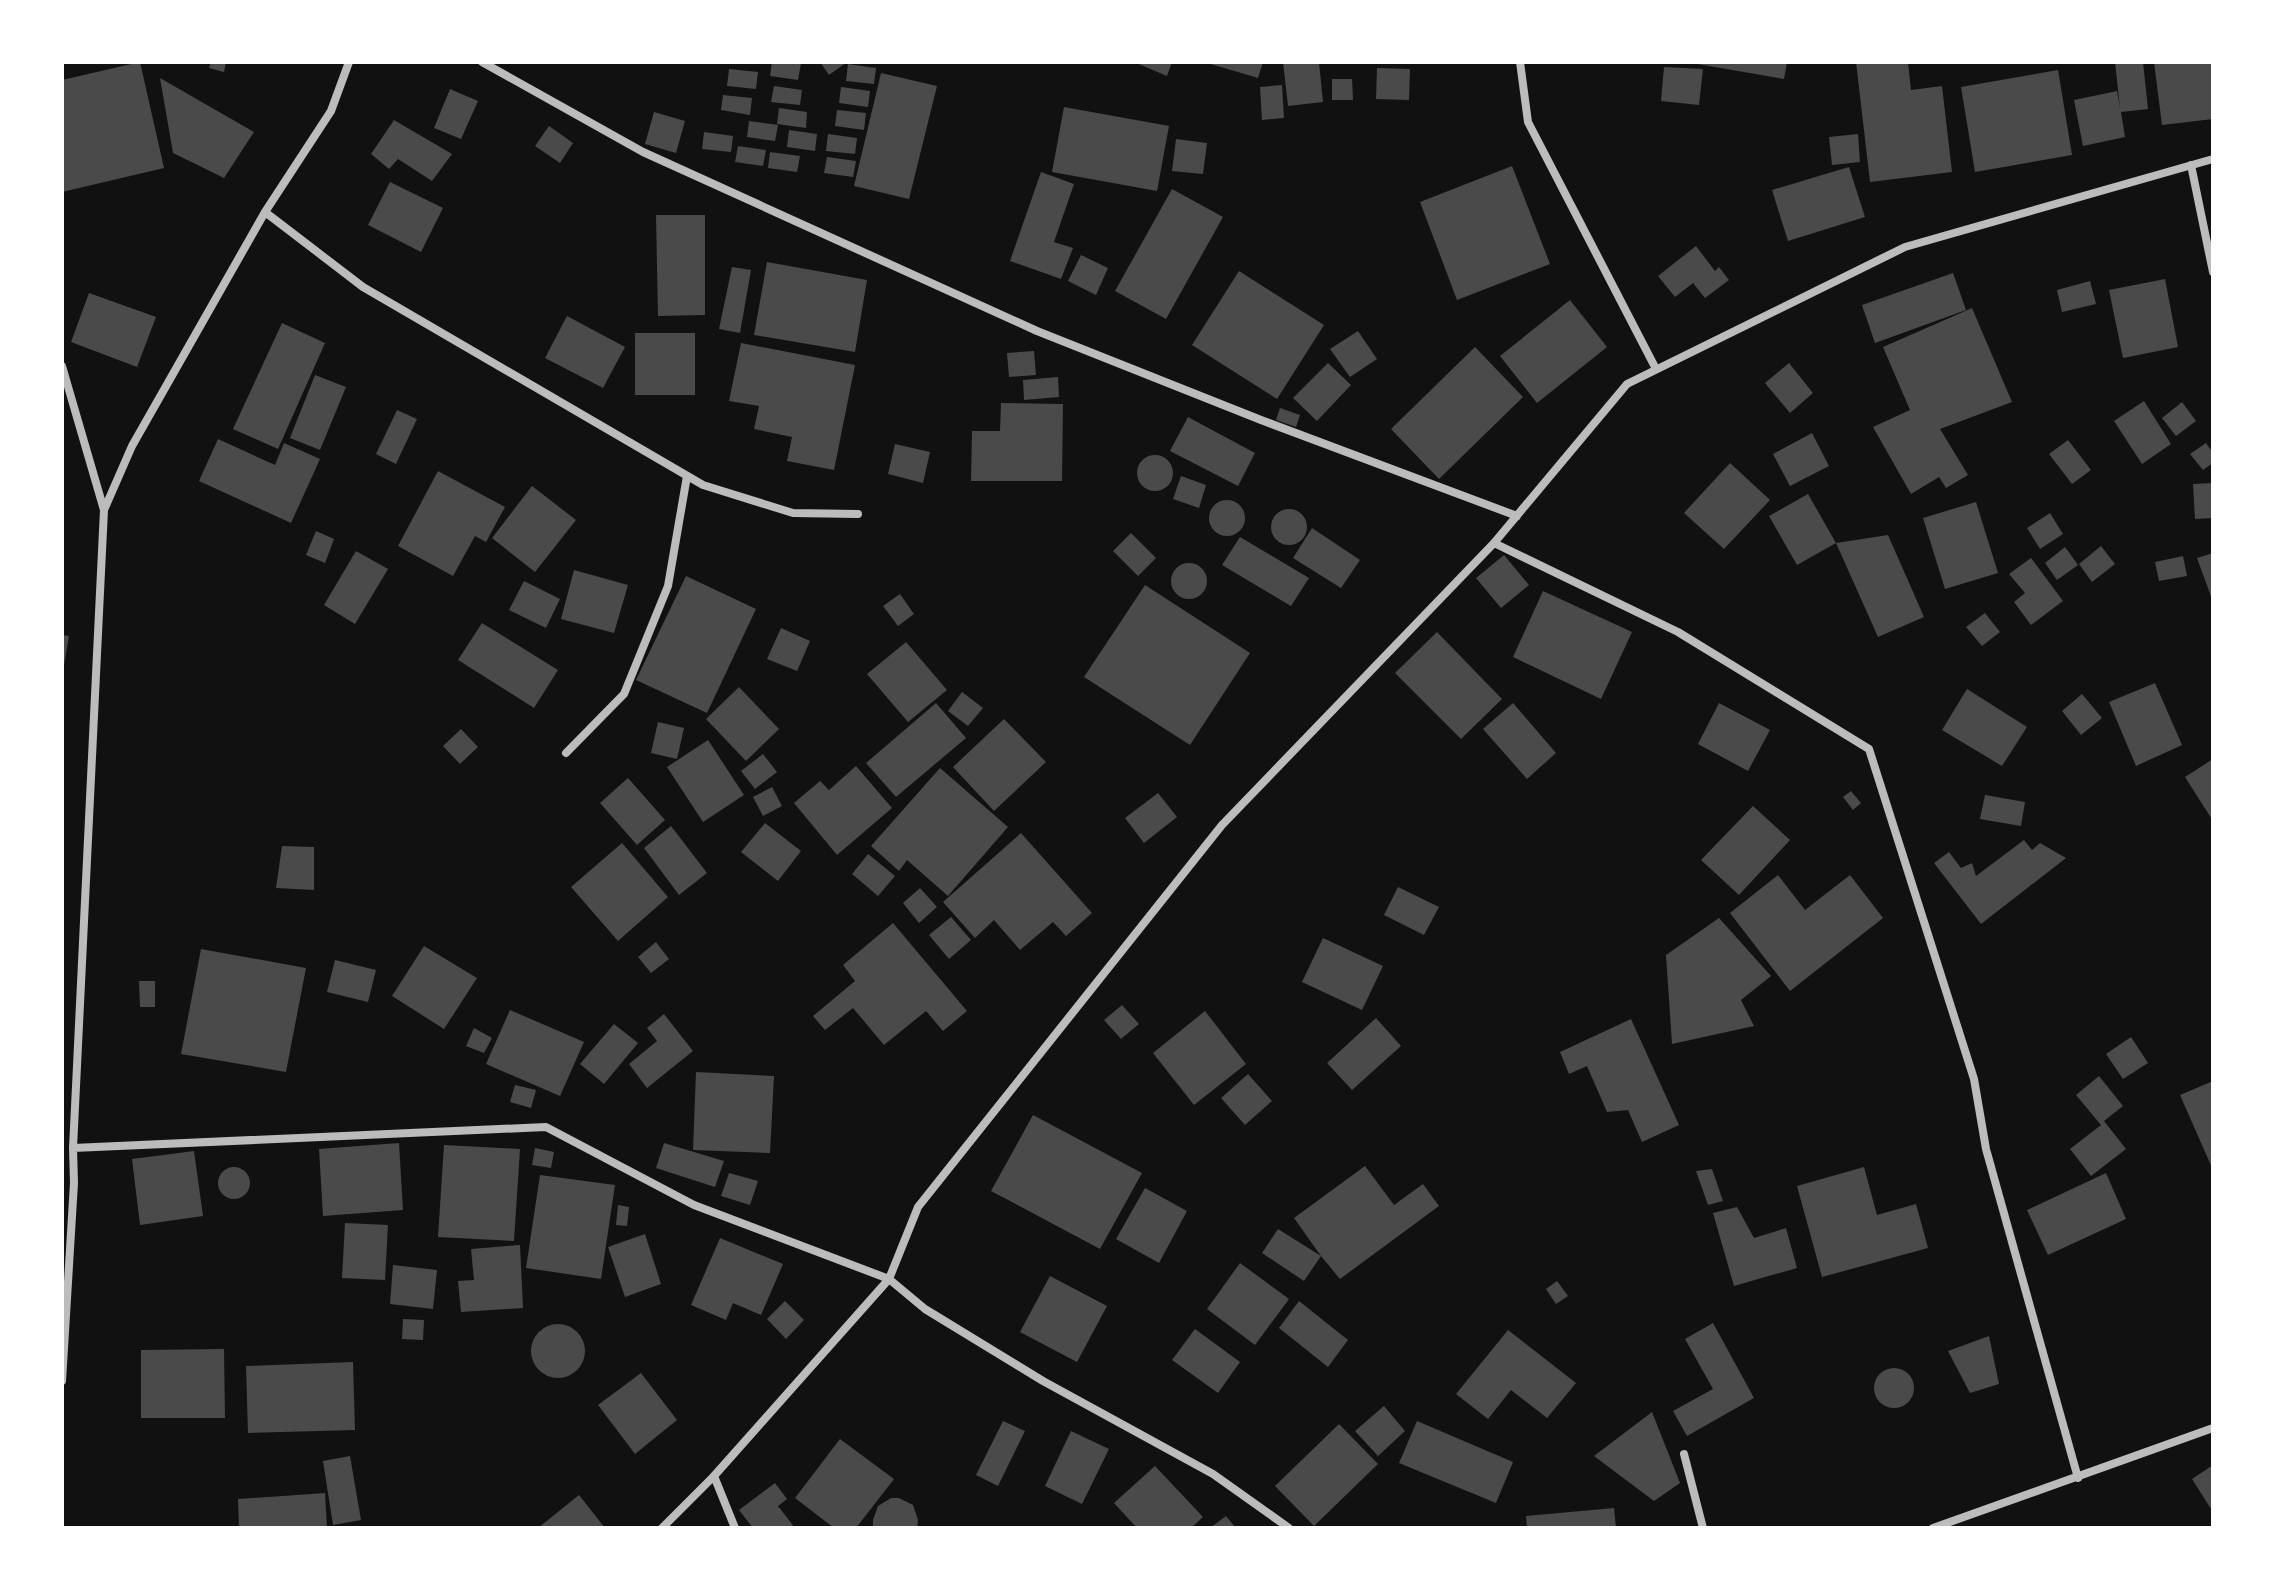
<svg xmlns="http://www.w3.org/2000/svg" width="2275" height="1590" font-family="Mulish,sans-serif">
  <rect width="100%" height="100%" fill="#111"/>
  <path fill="#4a4a4a" d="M140 62 164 168 62 192V80Z
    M211 62H226L224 72 209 68Z
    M772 62 801 63 798 80 770 76Z
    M820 62H847L829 75Z
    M1134 62H1172L1167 76Z
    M1204 62H1263L1258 78Z
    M1283 62H1319L1323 102 1288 106Z
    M1686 62H1787L1784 79Z
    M1856 62H1908L1911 90 1942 86 1952 172 1870 182Z
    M2115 62H2143L2148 109 2121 112 2125 137 2083 146 2074 100 2117 91 2120 108Z
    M2154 62H2213V119L2162 125Z
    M848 64 876 68 874 84 846 81Z
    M1664 67 1703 69 1699 105 1661 101Z
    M1377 68 1410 69 1409 100 1376 99Z
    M729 69 758 72 756 89 727 86Z
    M2058 70 2072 155 1975 172 1961 87Z
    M881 73 937 86 909 199 854 186Z
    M160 78 254 132 224 178 173 153Z
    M1332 79H1352L1353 100H1332Z
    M1282 85 1284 118 1262 120 1260 87Z
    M774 86 802 90 800 105 771 102Z
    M841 87 870 91 868 107 839 103Z
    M450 89 478 101 461 139 434 128Z
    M723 95 752 98 750 115 721 110Z
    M1064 107 1169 126 1157 191 1052 172Z
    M779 108 807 112 806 128 777 124Z
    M837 110 866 113 864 130 835 126Z
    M654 112 685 121 676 153 645 144Z
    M394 120 452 154 432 181 398 159 389 169 371 154Z
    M749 121 778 125 775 141 747 137Z
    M549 126 573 143 560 163 535 146Z
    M789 130 817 134 815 151 787 147Z
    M704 132 733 136 731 152 702 149Z
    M828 134 857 138 855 154 826 151Z
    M1858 134 1860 162 1832 165 1829 137Z
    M1176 139 1207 143 1203 174 1172 171Z
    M738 146 766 150 763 166 735 162Z
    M770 152 800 156 797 172 768 168Z
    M827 157 856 161 853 177 824 173Z
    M1512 166 1550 264 1457 300 1420 202Z
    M1849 167 1865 217 1788 241 1772 190Z
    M1041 172 1074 184 1054 242 1073 248 1061 279 1010 261Z
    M390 182 443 208 421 252 368 225Z
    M1172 189 1223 217 1166 319 1115 291Z
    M656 215H705V315L658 316Z
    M1696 246 1715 271 1719 267 1729 280 1705 298 1693 283 1675 297 1658 276Z
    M1081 255 1108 268 1096 295 1068 281Z
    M767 262 867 280 855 352 754 335Z
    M732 267 751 270 740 333 719 329Z
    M1239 271 1324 325 1277 399 1192 345Z
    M1953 273 1966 310 1875 343 1862 305Z
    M2165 279 2178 347 2123 358 2109 290Z
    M2090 281 2096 304 2062 312 2057 290Z
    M89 293 156 317 137 367 71 342Z
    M1570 300 1607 347 1537 403 1500 356Z
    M1972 308 2012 402 1940 429 1968 475 1946 488 1939 477 1911 494 1873 427 1910 410 1883 347Z
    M567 316 625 347 603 388 545 358Z
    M282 323 325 343 278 449 233 429Z
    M1358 331 1377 359 1350 377 1330 349Z
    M635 333H695V395H635Z
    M741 343 855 365 834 470 787 461 792 437 754 429 759 406 729 401Z
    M1475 347 1523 397 1439 479 1391 429Z
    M1034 351 1036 375 1009 377 1007 353Z
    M1328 363 1351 385 1317 421 1293 398Z
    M1789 363 1813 393 1790 413 1765 383Z
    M315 375 346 387 320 450 290 438Z
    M1058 377 1059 397 1024 400 1023 380Z
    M2144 401 2171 444 2142 464 2114 421Z
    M2182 402 2196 421 2176 436 2162 418Z
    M1001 403 1063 404 1062 481H971L972 431H1000Z
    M1280 408 1300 415 1296 427 1276 420Z
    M397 410 417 419 396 464 376 454Z
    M1188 417 1255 453 1238 486 1170 451Z
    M1812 433 1829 466 1790 486 1773 454Z
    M218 439 275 465 284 443 320 459 291 523 199 481Z
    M2068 440 2091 470 2072 484 2049 454Z
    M2206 443 2213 453V463L2203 470 2190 454Z
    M895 444 930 452 923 483 888 474Z
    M1137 473a18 18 0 1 1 36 0a18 18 0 1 1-36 0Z
    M1730 463 1770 500 1724 549 1684 513Z
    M438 471 505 507 486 542 475 536 453 576 398 546Z
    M1181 476 1206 485 1199 508 1173 499Z
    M2213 483V518L2195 519 2193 484Z
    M532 486 576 520 535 572 492 538Z
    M1808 494 1836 543 1797 565 1769 516Z
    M1209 518a18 18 0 1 1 36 0a18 18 0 1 1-36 0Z
    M1976 502 1998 573 1945 589 1923 518Z
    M1271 527a18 18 0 1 1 36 0a18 18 0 1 1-36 0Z
    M2050 513 2063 534 2040 549 2027 528Z
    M1312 528 1360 560 1341 588 1293 558Z
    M316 531 334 539 325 563 306 555Z
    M1131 533 1156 558 1138 576 1113 551Z
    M1888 535 1924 617 1878 637 1836 543Z
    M1240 537 1309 578 1291 606 1222 565Z
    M2101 546 2115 564 2092 582 2079 564Z
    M2065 547 2078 565 2057 580 2045 563Z
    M356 551 388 569 355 624 324 605Z
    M2213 553V602L2197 558Z
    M1504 555 1529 585 1501 608 1476 578Z
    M2183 556 2187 576 2159 581 2155 562Z
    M2031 558 2063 601 2031 625 2014 602 2025 593 2009 574Z
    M1171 581a18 18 0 1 1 36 0a18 18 0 1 1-36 0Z
    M574 570 628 585 614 633 561 619Z
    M686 576 756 609 707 713 636 680Z
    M524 581 560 599 546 628 509 610Z
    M1145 585 1250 653 1190 745 1084 677Z
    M1543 591 1632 632 1601 699 1513 657Z
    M900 594 914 614 898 626 883 606Z
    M1985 613 2000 632 1982 646 1966 627Z
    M482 623 558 670 534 708 458 660Z
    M781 628 810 641 797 671 767 659Z
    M1437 632 1502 699 1461 739 1395 673Z
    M62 635 69 636 64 665H62Z
    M906 642 947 690 908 722 867 674Z
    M2155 683 2182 745 2136 766 2109 702Z
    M739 687 779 729 746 761 706 719Z
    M1967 689 2027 727 2002 766 1942 730Z
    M962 692 983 708 968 726 948 711Z
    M2082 694 2102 718 2081 735 2062 711Z
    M936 703 966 738 896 797 866 763Z
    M1513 703 1556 753 1527 779 1483 729Z
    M1719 703 1770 730 1748 771 1698 744Z
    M1004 719 1046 762 994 811 953 767Z
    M658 722 684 728 677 759 651 753Z
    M461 729 478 747 460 764 443 746Z
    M708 740 744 795 703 822 667 767Z
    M763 754 777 772 755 789 741 771Z
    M2213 759V821L2185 777Z
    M856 766 892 808 837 855 794 803 820 781 829 790Z
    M940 768 1008 827 948 896 907 860 899 871 871 846Z
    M628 778 665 820 637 845 600 803Z
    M772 787 782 806 763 816 753 797Z
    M1851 791 1861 803 1853 810 1843 797Z
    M1158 793 1177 817 1144 843 1125 818Z
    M1985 795 2025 802 2021 826 1980 819Z
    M1753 806 1790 840 1739 895 1701 860Z
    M765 823 801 851 778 881 741 852Z
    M671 826 707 873 679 895 644 848Z
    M1021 833 1092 913 1066 936 1053 922 1020 950 994 920 975 938 943 902Z
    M2024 840 2032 850 2040 843 2066 858 1981 924 1934 863 1949 852 1961 868 1972 863 1976 876Z
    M622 843 668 897 618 941 571 887Z
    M282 846 314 847V890L276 888Z
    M868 854 895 876 878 896 852 874Z
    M1778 875 1805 910 1850 875 1883 918 1790 991 1730 913Z
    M1398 887 1439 907 1424 935 1384 915Z
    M920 888 937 907 919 923 903 903Z
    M951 917 971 940 949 959 929 935Z
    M1719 918 1771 976 1741 1000 1754 1026 1672 1044 1666 955Z
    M893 923 967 1011 943 1031 926 1011 884 1045 853 1008 825 1030 813 1016 855 981 843 965Z
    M1323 938 1383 966 1362 1010 1302 982Z
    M656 942 669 959 651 973 638 957Z
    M424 946 477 978 444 1029 392 996Z
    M201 949 306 968 286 1072 181 1054Z
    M335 960 376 970 368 1002 327 992Z
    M139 981H155V1007H140Z
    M1122 1005 1139 1024 1121 1039 1104 1020Z
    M510 1010 584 1042 560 1096 486 1064Z
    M1205 1011 1246 1064 1194 1105 1153 1053Z
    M664 1014 693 1051 647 1088 629 1064 657 1041 647 1028Z
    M1376 1018 1401 1046 1352 1090 1327 1063Z
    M1631 1019 1679 1125 1642 1142 1628 1110 1607 1112 1587 1066 1569 1074 1560 1052Z
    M614 1024 638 1043 604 1084 580 1064Z
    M474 1028 492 1038 484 1053 466 1046Z
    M2131 1037 2148 1063 2123 1079 2106 1054Z
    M696 1072 774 1076 770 1153 693 1150Z
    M1248 1074 1272 1101 1245 1125 1221 1098Z
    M2099 1076 2123 1106 2104 1121 2126 1149 2091 1176 2070 1149 2101 1125 2076 1095Z
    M2213 1081V1170L2180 1095Z
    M515 1085 536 1090 531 1108 510 1102Z
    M1033 1115 1142 1173 1100 1249 991 1191Z
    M399 1143 403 1210 323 1216 319 1149Z
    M664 1143 724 1161 715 1187 656 1168Z
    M444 1145 520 1149 514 1241 438 1237Z
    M535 1148 554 1152 551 1168 532 1165Z
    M194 1151 203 1216 140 1225 132 1159Z
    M1365 1166 1394 1205 1423 1184 1439 1206 1340 1279 1321 1256 1304 1281 1262 1253 1278 1229 1321 1256 1294 1218Z
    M218 1183a16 16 0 1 1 32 0a16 16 0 1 1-32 0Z
    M1864 1167 1877 1215 1916 1204 1928 1248 1822 1277 1797 1186Z
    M1712 1169 1723 1201 1708 1205 1696 1171Z
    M729 1173 758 1181 750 1205 721 1196Z
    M2106 1173 2126 1219 2048 1255 2027 1210Z
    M540 1175 615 1185 601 1279 526 1268Z
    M1145 1188 1187 1211 1159 1263 1116 1239Z
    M618 1205 629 1207 627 1226 616 1225Z
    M1737 1207 1754 1238 1786 1228 1797 1268 1734 1286 1713 1213Z
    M345 1223 388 1225 385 1280 342 1278Z
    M645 1234 661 1284 625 1297 608 1247Z
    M720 1238 783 1264 761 1315 733 1303 726 1320 691 1305Z
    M520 1245 523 1308 461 1312 458 1281 474 1280 471 1249Z
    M1240 1263 1289 1299 1255 1345 1207 1309Z
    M393 1265 437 1270 433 1309 390 1304Z
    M1050 1276 1107 1306 1077 1362 1020 1332Z
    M1557 1281 1568 1296 1556 1304 1546 1289Z
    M785 1301 804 1320 786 1339 767 1319Z
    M1299 1301 1348 1340 1328 1367 1279 1328Z
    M403 1319 424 1320 423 1340 402 1339Z
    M1713 1323 1754 1398 1687 1436 1673 1411 1713 1389 1685 1339Z
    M531 1351a27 27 0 1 1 54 0a27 27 0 1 1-54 0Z
    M1195 1329 1240 1362 1218 1393 1172 1360Z
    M1508 1330 1576 1383 1547 1418 1511 1390 1488 1419 1456 1394Z
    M1989 1336 1999 1384 1970 1393 1948 1351Z
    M224 1349 225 1418H141V1350Z
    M353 1362 355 1430 248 1433 246 1366Z
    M1874 1388a20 20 0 1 1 40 0a20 20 0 1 1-40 0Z
    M641 1373 677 1420 635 1454 598 1405Z
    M1384 1406 1405 1431 1378 1456 1355 1431Z
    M1652 1412 1680 1483 1654 1501 1594 1456Z
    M1003 1421 1025 1431 998 1486 976 1475Z
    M1417 1421 1513 1462 1496 1503 1399 1463Z
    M1339 1424 1378 1464 1314 1526 1275 1486Z
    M1071 1431 1109 1449 1082 1504 1045 1486Z
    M840 1439 894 1479 856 1528H834L795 1498Z
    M350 1456 361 1520 333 1525 323 1461Z
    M2213 1465V1512L2192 1479Z
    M1155 1466 1203 1517 1191 1528H1137L1114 1503Z
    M775 1483 787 1499 778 1506 795 1528H753L739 1510Z
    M325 1493 327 1528H239L238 1499Z
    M579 1495 605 1528H538Z
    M891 1498H899L913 1505 918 1520 917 1528H873V1520L878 1506Z
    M1614 1508 1616 1528H1527L1526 1516Z
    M1226 1516 1236 1528H1210Z"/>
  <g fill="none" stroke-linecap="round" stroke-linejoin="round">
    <path stroke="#bcbcbc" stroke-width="8" d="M482 62 643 152 1037 331 1261 420 1517 516
      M1520 62 1528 122 1656 369
      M2191 165 2213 272
      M265 212 363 287 703 485 793 513 858 514
      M62 366 104 510 73 1148 74 1183 62 1381
      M104 510 132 446 265 212 331 111 349 62
      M1494 543 1678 632 1869 749 1974 1079 1986 1149 2078 1478
      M566 753 624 694 668 586 687 476
      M73 1148 546 1127 694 1205 889 1279 925 1309 1043 1381 1213 1474 1289 1528
      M1684 1454 1703 1528
      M714 1476 735 1528
      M662 1528 714 1476 889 1279 918 1207 1222 825 1494 543 1627 384 1905 247 2213 159
      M1933 1528 2213 1428"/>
  </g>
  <rect width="2275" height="1590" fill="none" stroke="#ffffff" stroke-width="128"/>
</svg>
